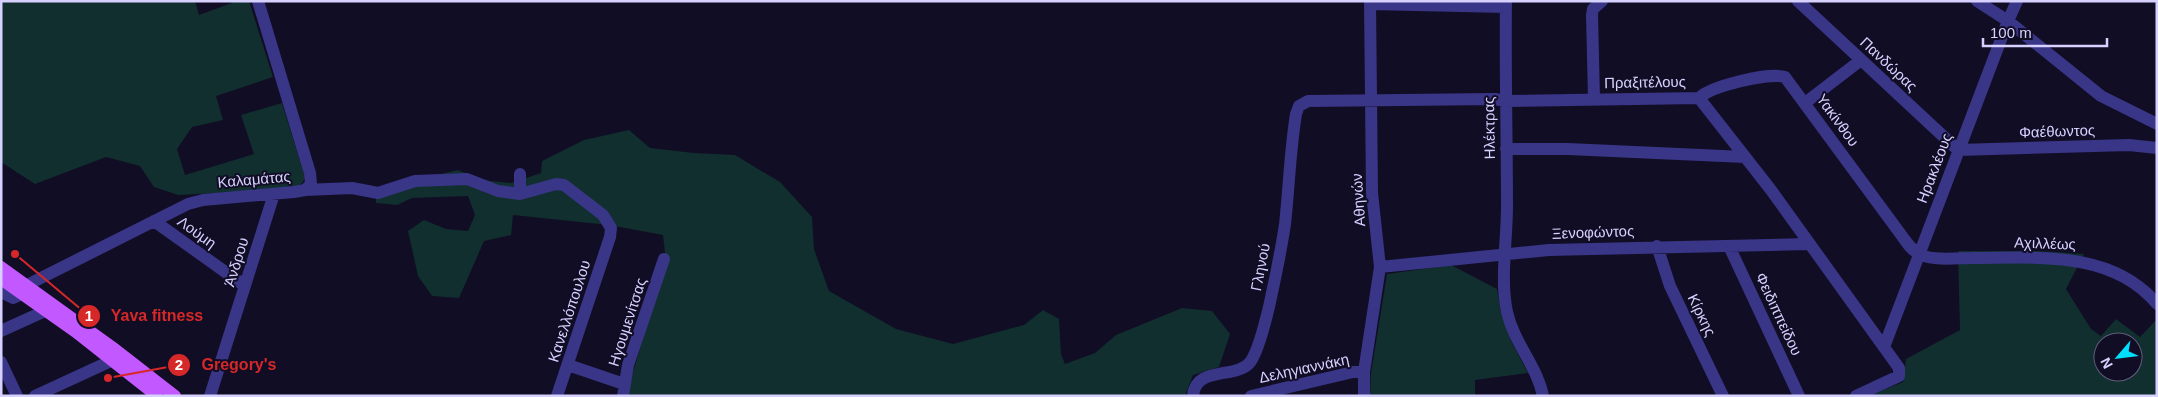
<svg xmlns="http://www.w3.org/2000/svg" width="2158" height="397" font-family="Helvetica,sans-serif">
  <rect width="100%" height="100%" fill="#110d25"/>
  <path fill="#102f2e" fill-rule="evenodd" d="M1 1H195L199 15 237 1H249L273 77 216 96 223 120 192 127 177 149 185 175 254 154 241 115 282 103 305 177 303 182 298 187 278 190 178 195 154 187 140 166 106 157 35 184 1 162Z
    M629 130 650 148 694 153 735 155 780 182 812 217 814 249 829 291 896 329 953 344 1024 325 1043 310 1059 319 1061 354 1065 364 1095 353 1116 335 1182 308 1212 311 1230 334 1219 367 1193 375 1186 393 1187 396H626L666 261 663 235 609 225 513 215 511 235 484 241 459 298 432 296 418 276 408 231 424 220 446 229 468 231 475 215 468 196 412 198 397 205 376 203V195L387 187 458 170 482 180 511 183 541 173 542 161 584 140Z
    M1958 251H2039L2084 254 2066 289 2091 329 2101 336 2116 319 2140 337 2157 319V396H1869L1903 382 1906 359 1960 330ZM2103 342H2133V372H2103Z
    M1451 265 1497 289 1501 313 1511 341 1528 373 1475 380V396H1370L1371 373 1387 274Z"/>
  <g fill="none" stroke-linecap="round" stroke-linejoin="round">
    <path stroke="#393587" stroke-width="12" d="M1506 1C1505 70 1507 138 1507 206 1507 241 1500 279 1507 312 1514 343 1537 366 1543 396
      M1798 1 1958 150
      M1977 1 2008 21 2101 96 2157 124
      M1370 4 1506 7
      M1699 98C1711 86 1769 72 1785 77L1902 236C1907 243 1912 251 1921 255 1937 261 1957 258 1974 258 2037 258 2112 250 2157 304
      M1594 99 1592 15 1593 9 1602 1
      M1805 103 1861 60
      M1506 149H1568L1745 157
      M1958 150 2129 145 2157 148
      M520 174V194L556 184 564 185 603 215 611 228 610 237 557 396
      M305 190 352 188 378 193 415 181 467 179 498 191 520 194
      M154 221 245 286
      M1657 246 1670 286 1723 396
      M1729 246 1799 396
      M1380 267 1549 250 1808 244
      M27 285 188 204 203 200 294 192 305 190 311 184 310 173 258 1
      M1 292 13 298 22 294
      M1 331 45 311
      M1884 347 2008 21 2017 1
      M1 362 17 396
      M568 365 624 384
      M35 396 113 360
      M210 396 274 194
      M623 396 628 365 664 259
      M1193 396C1195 365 1238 380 1251 361 1260 347 1265 322 1269 307 1275 279 1281 252 1285 224 1289 188 1290 151 1296 114L1299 106 1308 101 1495 99 1505 101 1699 98 1771 190 1899 368V376L1856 396
      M1251 396 1353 372H1364
      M1364 396V372L1380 267 1372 193 1370 1"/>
    <path stroke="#c258ff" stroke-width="12" d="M1 267 112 347 175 396
      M1 279 76 332 157 396"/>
  </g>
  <g text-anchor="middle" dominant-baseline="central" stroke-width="4" stroke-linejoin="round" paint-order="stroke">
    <g font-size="15" fill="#d7d1ff" stroke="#110d25">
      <text transform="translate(1889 64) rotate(43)">Πανδώρας</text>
      <text transform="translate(1645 82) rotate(-1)">Πραξιτέλους</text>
      <text transform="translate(1838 120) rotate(54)">Υακίνθου</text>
      <text transform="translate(1489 128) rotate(-91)">Ηλέκτρας</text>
      <text transform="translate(2057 131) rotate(-2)">Φαέθωντος</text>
      <text transform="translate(1934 168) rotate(-69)">Ηρακλέους</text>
      <text transform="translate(254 179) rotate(-5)">Καλαμάτας</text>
      <text transform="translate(1358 200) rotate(-94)">Αθηνών</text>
      <text transform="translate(197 232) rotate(36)">Λούμη</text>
      <text transform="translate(1593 232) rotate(-2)">Ξενοφώντος</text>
      <text transform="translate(2045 243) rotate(2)">Αχιλλέως</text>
      <text transform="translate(236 262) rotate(-73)">Άνδρου</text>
      <text transform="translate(1260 267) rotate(-79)">Γληνού</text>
      <text transform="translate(569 311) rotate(-72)">Κανελλόπουλου</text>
      <text transform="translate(1779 314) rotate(65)">Φειδιππείδου</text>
      <text transform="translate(1702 315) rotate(64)">Κίρκης</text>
      <text transform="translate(627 322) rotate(-72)">Ηγουμενίτσας</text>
      <text transform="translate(1304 368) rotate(-12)">Δεληγιαννάκη</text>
    </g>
  </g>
  <path fill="none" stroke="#d62828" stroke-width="2" d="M15 254L89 316M108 378L179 365"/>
  <g fill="#d62828" stroke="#110d25" stroke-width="2">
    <circle cx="15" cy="254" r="5"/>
    <circle cx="108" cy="378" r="5"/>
    <circle cx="89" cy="316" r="12"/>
    <circle cx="179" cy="365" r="12"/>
  </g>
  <g font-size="15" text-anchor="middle" font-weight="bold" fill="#fff">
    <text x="89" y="321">1</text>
    <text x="179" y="370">2</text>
  </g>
  <g font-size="16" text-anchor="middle" font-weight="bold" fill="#d62828" stroke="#110d25" stroke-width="4" stroke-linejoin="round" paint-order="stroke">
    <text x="157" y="321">Yava fitness</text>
    <text x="239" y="370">Gregory's</text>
  </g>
  <rect width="2158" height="397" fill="none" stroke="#d7d1ff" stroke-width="5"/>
  <g transform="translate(2118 357) rotate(242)"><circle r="24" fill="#110d25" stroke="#605b7c"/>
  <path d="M0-4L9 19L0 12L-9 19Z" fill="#00e0fc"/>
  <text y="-8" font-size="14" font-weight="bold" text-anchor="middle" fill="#d7d1ff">N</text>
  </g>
  <path d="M1983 38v8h124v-8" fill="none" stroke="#d7d1ff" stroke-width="2.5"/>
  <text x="1990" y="38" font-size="15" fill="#d7d1ff" stroke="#110d25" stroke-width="4" paint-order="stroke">100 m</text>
</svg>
